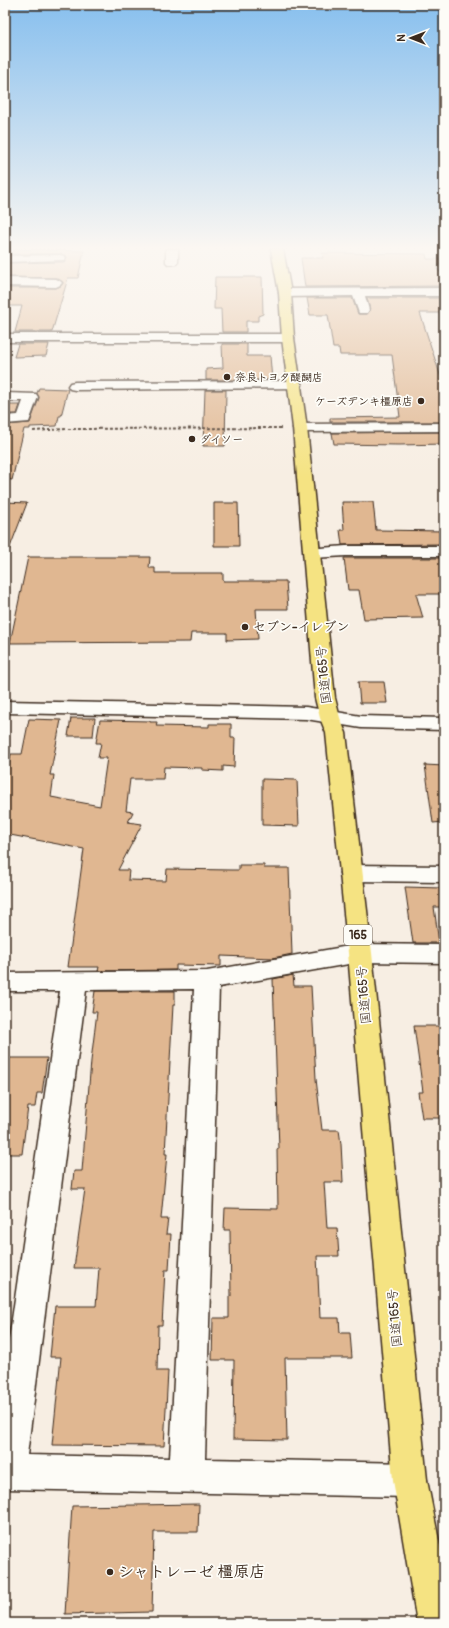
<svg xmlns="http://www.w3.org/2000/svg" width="449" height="1628" font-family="Pangolin,'Klee One',sans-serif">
  <rect width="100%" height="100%" fill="#f7eee3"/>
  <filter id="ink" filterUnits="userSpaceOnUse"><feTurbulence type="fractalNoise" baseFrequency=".025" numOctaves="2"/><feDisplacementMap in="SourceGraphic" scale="8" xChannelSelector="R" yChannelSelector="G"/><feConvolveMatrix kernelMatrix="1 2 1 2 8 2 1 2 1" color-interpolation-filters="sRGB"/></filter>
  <g filter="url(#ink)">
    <path fill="#e0b791" stroke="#3b2a1e" d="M15 249 84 251 78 278H68L52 332H15L22 306H5V288H56L61 286 63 282 56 278 5 277V263L64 262 67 257 60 254H8L10 251H14Z
      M322 253 426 254 427 259H444V263L439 264 437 269 440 272 444 273V286L305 287 301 258H323Z
      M215 277H262L263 314 258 316V321H246V332H222L221 309H214Z
      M307 298H352L358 314H367L370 310 367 298H444V313H420L444 387V422H330V418L400 417 392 355H340L339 348H333L328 315H310Z
      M18 344H49L46 356 14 357Z
      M222 344H247V356H270L272 380H206V369L223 368Z
      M39 388 68 389 61 416H59L57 426 30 427V429H24L12 480 5 479V425L30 423 39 398 37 393Z
      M205 390H226L225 446H203Z
      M5 405H20L17 414H5Z
      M444 432V444L399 445 334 444 332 433Z
      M5 502 27 503 7 555H5Z
      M342 502H373L376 530 444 531V544L342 545 340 530H344Z
      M214 503H238L239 546H214Z
      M28 557H150L149 568H155V573H223V581H286L288 609H256L258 639 227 640V633H191L190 642 10 643Z
      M344 558H444V594H416L423 618 364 619 359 590H348Z
      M358 682H384L387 703H360Z
      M71 718H95L93 736H68Z
      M29 719 61 720 50 775H54L51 797 100 806 107 758H98L101 743H96L100 720 150 721V722H157L156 726 209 727V724H231V738H235L234 767 223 766V771L202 770V768L164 767 163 779H130L126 811 133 812 128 822 142 824 118 870H129L128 880 166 881 167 869 231 870H239V865H264V868H289L292 954 273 958 221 956V966L176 965V970L98 971 99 967H68L84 849 5 834V768H8L11 754H22Z
      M425 765 444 766V822L433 823Z
      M262 779 297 780 299 826 262 825Z
      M405 887 441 888 443 907H434L439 943H413Z
      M293 975 294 986H311L316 1079 322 1130H339L341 1144 343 1182H324L327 1228H337L339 1256H317L320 1318H339L340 1333H350L352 1358H285L287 1440 233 1439 234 1360H212L213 1318H229V1296H231L230 1230H224L225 1208 278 1209 277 1149H279L273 979Z
      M95 991H175V1005H173L165 1154H167L161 1219H168L166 1234H171L169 1270H165L162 1325H158L157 1371H168L164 1446 52 1445 61 1357H50L55 1306H96L99 1268H74L85 1189H72L74 1171H82L91 1061 97 1012H92Z
      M414 1026H444V1118H422L418 1092H423Z
      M5 1058H47L42 1093H37L35 1107H28L22 1154H5Z
      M199 1504 198 1532H154L152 1612 65 1614 72 1506Z"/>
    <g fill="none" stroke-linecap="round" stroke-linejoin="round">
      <defs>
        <path id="minor" d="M166 249H178V262L176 264H168L166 262Z
          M60 255 64 256 66 258 64 260 5 262V256Z
          M444 264V272L440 271 438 269 440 265Z
          M5 278 56 279 60 281 62 283 60 285 56 287 5 286Z
          M444 288V296H365L369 310 367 313H359L353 296 285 297 281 296 279 293 281 290 285 289Z
          M5 334H288L293 335 294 338 293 341 288 342H5Z
          M295 381 300 382 302 385 300 388 75 390 70 389 68 386 70 383 75 382Z
          M5 393 36 394 38 397 29 422 5 424V416L18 415 23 401H5Z
          M444 423V431L300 432 295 431 293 428 295 425 300 424Z
          M346 546H444V556H346L313 558 307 557 305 553 307 549Z
          M5 701 306 707 361 716 444 718V730L361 728 306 719 5 713Z
          M352 865 444 866V882L352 881 344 878 340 873 344 868Z
          M360 944 444 945V963L360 962 219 987 205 1459 410 1463 422 1468 427 1480 422 1492 410 1497 5 1489V1367L60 991H5V973L207 971ZM194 989 170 1458 27 1455 86 990Z"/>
        <path id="highway" d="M271 249H283L291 293 294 338 307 428 335 698 340 718 346 733 372 953 427 1480 444 1566V1623H417L393 1480 348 953 326 733 320 718 315 698 293 428 282 338 279 293Z"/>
      </defs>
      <use href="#minor" stroke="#3b2a1e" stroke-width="3"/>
      <use href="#highway" stroke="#3b2a1e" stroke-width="3"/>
      <path stroke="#3b2a1e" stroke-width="2" stroke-dasharray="3 2" stroke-linecap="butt" d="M33 431 67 429 282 428"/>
      <use href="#minor" fill="#fdfcf7" fill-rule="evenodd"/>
      <use href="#highway" fill="#f5e382" fill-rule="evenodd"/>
    </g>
  </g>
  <linearGradient id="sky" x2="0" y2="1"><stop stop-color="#87bfee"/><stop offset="0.52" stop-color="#fbf7f2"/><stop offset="1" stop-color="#fbf7f2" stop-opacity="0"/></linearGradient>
  <rect width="449" height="477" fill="url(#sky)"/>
  <g fill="#3b2a1e" stroke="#fdfcf7" stroke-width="1.5">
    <circle cx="227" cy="377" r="4"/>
    <circle cx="421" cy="401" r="4"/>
    <circle cx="192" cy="439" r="4"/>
    <circle cx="245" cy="627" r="4"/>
    <circle cx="110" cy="1572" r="4"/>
  </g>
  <g text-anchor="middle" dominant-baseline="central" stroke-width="3.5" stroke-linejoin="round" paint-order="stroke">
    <g font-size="11" font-weight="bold" fill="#3b2a1e" stroke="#fdfcf7" text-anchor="start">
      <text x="235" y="377">奈良トヨタ醍醐店</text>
      <text x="413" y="401" text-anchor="end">ケーズデンキ橿原店</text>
      <text x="200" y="439">ダイソー</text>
    </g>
    <rect fill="#fdfcf7" stroke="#75695f" stroke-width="1" x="344" y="925" width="28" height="20" rx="3"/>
    <g font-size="12" font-weight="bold" fill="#3b2a1e">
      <text x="358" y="935">165</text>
    </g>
    <g font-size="13" font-weight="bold" fill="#3b2a1e" stroke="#fdfcf7" text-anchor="start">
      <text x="253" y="627">セブン-イレブン</text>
    </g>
    <g font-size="13" fill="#3b2a1e" stroke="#fdfcf7">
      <text transform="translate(324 675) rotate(-96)">国道165号</text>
      <text transform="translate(364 995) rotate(-95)">国道165号</text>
      <text transform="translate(395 1318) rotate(-95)">国道165号</text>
    </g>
    <g font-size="16" font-weight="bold" fill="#3b2a1e" stroke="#fdfcf7" text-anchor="start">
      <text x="118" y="1572">シャトレーゼ 橿原店</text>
    </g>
  </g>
  <rect width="449" height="1628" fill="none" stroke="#fdfcf7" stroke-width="20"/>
  <rect x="10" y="10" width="429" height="1608" fill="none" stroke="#3b2a1e" stroke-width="1.5" filter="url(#ink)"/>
  <g transform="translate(411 38) rotate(270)" stroke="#fdfcf7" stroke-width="3" paint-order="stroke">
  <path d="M0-3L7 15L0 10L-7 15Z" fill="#3b2a1e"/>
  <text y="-6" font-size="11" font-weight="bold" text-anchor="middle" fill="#3b2a1e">N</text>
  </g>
</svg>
